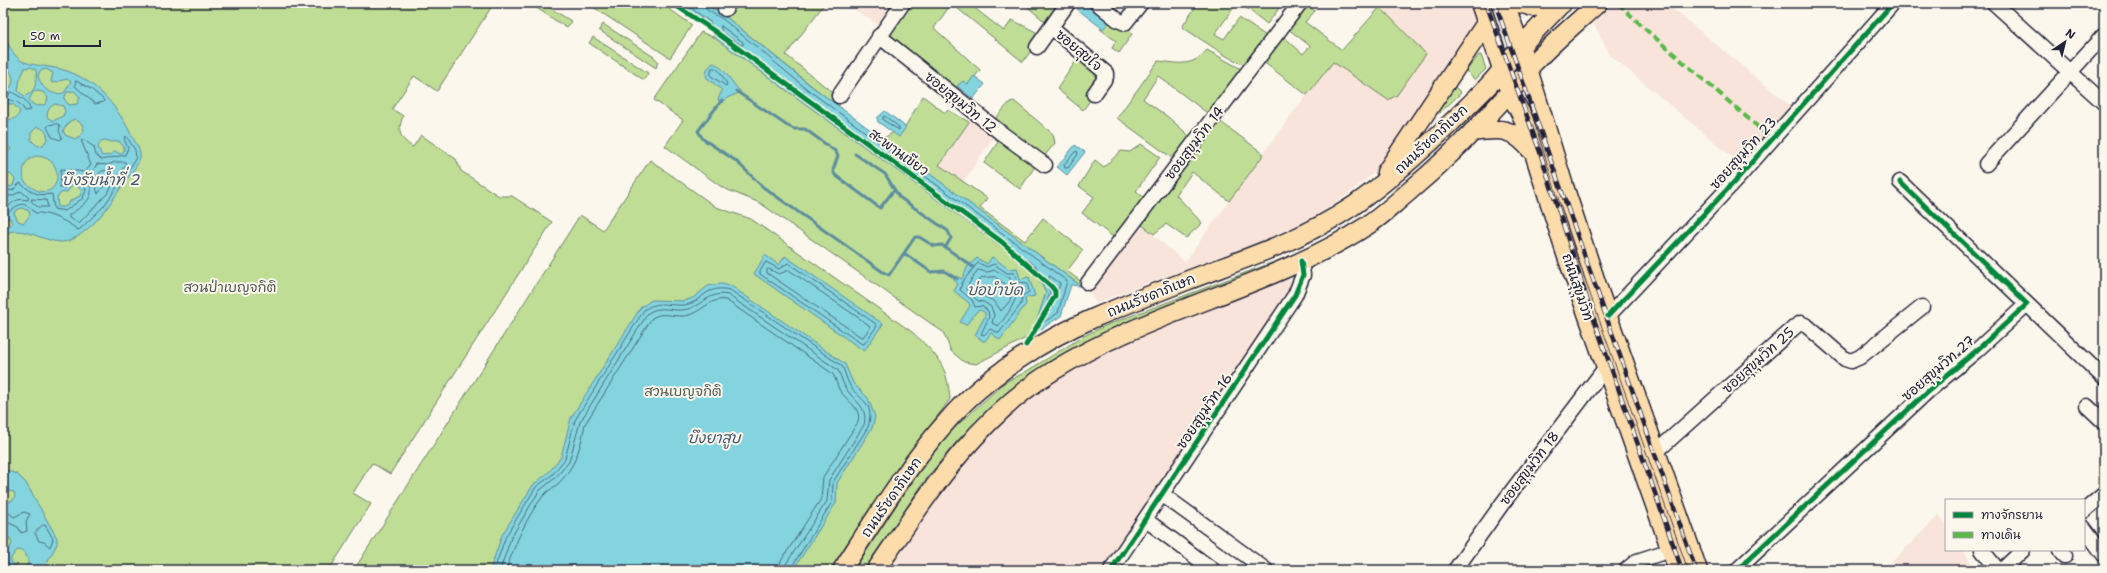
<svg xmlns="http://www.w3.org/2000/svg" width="2107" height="573" font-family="'Shantell Sans','Playpen Sans Thai',sans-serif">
  <rect width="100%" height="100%" fill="#fbf7ec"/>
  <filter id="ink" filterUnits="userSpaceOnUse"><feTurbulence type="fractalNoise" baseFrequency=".025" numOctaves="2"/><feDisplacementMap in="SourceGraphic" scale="8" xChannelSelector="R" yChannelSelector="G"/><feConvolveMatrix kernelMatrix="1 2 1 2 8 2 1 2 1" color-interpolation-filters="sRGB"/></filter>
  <g filter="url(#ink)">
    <path fill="#f8e4da" d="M846 3H898L881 27Z
      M1384 3H1469L1476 24 1389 160 1353 190 1324 211 1299 224 1262 241 1096 303 1087 288 1137 221 1185 262 1292 114 1333 62Z
      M1613 3H1666L1794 109 1743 166 1610 55 1593 23Z
      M972 117 995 135 957 191 933 173Z
      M1286 274 1293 286 1114 555 1102 570H885L980 433 1089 351Z
      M1939 515 1946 525V550H1963L1976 570H1884Z"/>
    <path fill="#bfdd95" stroke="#708068" d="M3 3H494L437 91 414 76 392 109 403 116C397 132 400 139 413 147L421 135 456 159 461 171 499 196H512L552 222 390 474 372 463 353 493 371 504 329 570H3Z
      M529 3H542L571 21 567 28Z
      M587 3H661L692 25 670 58Z
      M704 3H825L786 55 842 100 838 107 726 17Z
      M908 3H944L949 7 934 28 980 70 960 96 884 35Z
      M951 3H968L1004 31 1012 20 1042 35 1023 62Z
      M1023 3H1064L1049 25Z
      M1198 3H1237L1215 34 1224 39 1239 18 1268 37 1247 66 1228 57 1182 27Z
      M1240 3H1283L1267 24Z
      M1305 4 1315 11 1305 22 1342 50 1380 7 1426 54 1397 95 1388 100 1333 62 1307 95 1262 61 1282 35 1303 54 1310 46 1287 28Z
      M1110 16 1132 34 1119 53 1112 48 1116 41 1100 29Z
      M603 24 654 57 658 61 656 68 599 30Z
      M701 32 715 38 1034 270 1046 293 1032 335 976 364 964 362 951 351 943 332 760 203 723 188 665 146 683 120 654 100Z
      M593 37 648 73 644 80 589 43Z
      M1207 50 1243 70 1210 115 1158 76 1143 99 1168 117 1193 139 1179 157 1172 158 1117 118 1158 61C1178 63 1192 68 1207 50Z
      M1080 55 1102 72 1091 99 1083 110 1057 89Z
      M1479 55H1481L1486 69 1475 80 1466 71Z
      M1455 87 1461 93 1440 113H1437L1436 111Z
      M923 96 945 113 948 110 969 122 939 165 987 198 980 208 1025 241 1043 218 1083 250 1067 271 1087 286H1081L882 139 906 125Z
      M1014 101 1053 134 1055 143 1042 159 993 121 1010 102Z
      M1218 120 1264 154 1229 201 1192 172 1176 195 1202 223 1186 238 1166 224 1154 234 1138 222Z
      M1000 139 1036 165 1020 189 984 163Z
      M1141 144 1160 157 1136 191 1147 200 1117 240 1082 213 1094 197 1079 186 1095 160 1104 167 1121 151 1130 152Z
      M650 160 716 207 751 219 912 332C937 355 947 364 950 399L884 489 830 570H354L580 215 603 230Z
      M1295 254 1298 255 1113 328 1018 385 958 440 926 479 865 570H854L901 498 930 457 951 431 1005 382 1022 374 1084 336 1107 325Z"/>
    <path fill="#84d4e0" stroke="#5d8d9e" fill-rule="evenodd" d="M677 3H704L726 17 810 85 1081 286 1071 285 1061 316 1032 335 1046 293 1034 270 715 38 707 25Z
      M1082 3 1109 22 1103 29 1077 9Z
      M3 32C7 41 11 53 20 60 29 66 54 66 67 71 98 82 118 108 132 136 135 142 141 150 140 158 137 168 127 178 122 186 109 206 94 228 73 239 56 249 33 230 14 231 11 231 6 233 3 234V222L6 226H9L12 224 10 218H6L3 221V183L7 187 13 186 15 179 10 174 6 175 3 182V174L7 169 3 159V153L6 154 11 149 7 145H3V115L8 119C15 120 18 117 20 111L13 104H6L3 108V94C22 81 9 72 3 58 1 51 3 39 3 32ZM31 67 36 70C37 81 36 93 24 96L18 91 20 79 25 68ZM46 69 53 73 51 81 52 83 67 79 71 82 64 93C50 96 42 88 38 76L40 71ZM37 91 43 92 48 98 46 104C39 107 34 107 29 100L33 92ZM74 91 80 97 77 104 69 105 64 99 67 92ZM55 104 63 106 65 111 63 116 53 121 47 117C47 111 49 107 55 104ZM75 119 82 124 84 130 80 136 75 139 65 135 63 130 70 121ZM37 127C44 128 46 131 48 138L43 145 38 146C32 142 30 140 31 133ZM105 140 112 142 119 141 124 147V151L120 154 115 151 110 155 102 156 98 147 101 141ZM36 156C72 157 58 215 24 181 22 168 24 160 36 156ZM73 184 82 190 80 196 70 201 69 204 64 207H58L57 197 61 193 67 192ZM22 208 29 211 30 215 24 223 18 221 14 213 16 210Z
      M713 63C725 67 731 83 741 92L727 98 723 103 718 100 722 90 706 77 707 69Z
      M974 76 985 84 973 99 957 86 963 81 968 84Z
      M885 111 906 127 899 137 878 122 877 118Z
      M1075 145 1085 152 1067 175 1057 167Z
      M765 255 779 265 785 256 883 324 864 351 754 274Z
      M992 257 1009 269 1017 268 1020 279 1029 277 1035 296 1025 298 1026 304 1000 340 991 333 985 341H983L975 335 985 316V313L981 310 977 311 966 325 960 322 970 306 969 303 954 291 958 284 953 279 956 276 962 279 968 266 977 258 987 264Z
      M721 284 731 286 845 364 853 383 868 398 875 417 872 428 837 483 836 503 793 570H490L502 535 533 485 549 472 561 457 571 418 641 307 652 300 684 301 693 298 708 286Z
      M3 469 17 474 26 483 57 538V544L43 570H3V549H9L12 544 10 538 3 536V504L13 500 15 496 14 492 8 491 3 494ZM17 550 24 551 28 559V564L22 570 11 562V558Z"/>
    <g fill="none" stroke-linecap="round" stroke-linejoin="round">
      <path stroke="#49697d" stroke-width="1" d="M684 3 710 22 718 35 1036 266 1050 292 1042 321 1044 322 1058 313 1067 281 807 89 724 20 707 10 702 3
        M721 26 743 42V45H741L722 32Z
        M712 68H716L720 72 727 84 726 86 711 76Z
        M76 81 91 89 103 99 104 102 95 104 75 86Z
        M12 92 25 100 31 110 25 111C20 102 16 101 6 99V97Z
        M886 117 899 127V130L883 120V117Z
        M58 124 60 126 59 131 62 138 60 140 52 137 47 127 49 125Z
        M1075 152 1077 151 1078 154 1068 168H1065L1064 165Z
        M116 162H125L126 164 107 194 79 223 69 218V215C78 209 93 201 91 188 90 183 85 182 84 178L91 174 97 164 107 165Z
        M102 171 111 170 113 173 98 194 94 180Z
        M3 188 12 191 20 183C33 193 36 196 52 194L54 209 65 211 83 198 86 190 84 186 74 180 70 182 65 188H60L61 169 85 172 91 165 81 140H84L94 147 96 155 101 160 125 155 128 148 124 139 126 136 135 150 136 157 132 165 104 206 79 230C75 229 72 225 68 223 58 218 46 212 35 213L31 208 23 204C12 206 12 212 3 216
        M3 195 12 196 21 191 29 198 28 200C13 197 13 205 3 210
        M32 199 46 200 48 207H38L32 202Z
        M766 262 779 269 788 263 876 324 877 326 864 344H862L760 274V272Z
        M978 263 987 267 994 264 1007 273H1014L1018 282 1027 283 1029 292 1022 296 1021 304 999 333 990 329 984 335 981 334 989 317 988 311 982 306 975 307 972 300 960 290 962 283Z
        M769 269 779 274 789 270 869 325 870 328 863 337H861L767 273V270Z
        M978 270 987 272 995 270 1010 278 1013 285 1020 289C1013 304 1010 313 998 326L992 323 994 315 991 307 984 302 978 301 966 289Z
        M1050 276 1060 283 1058 291 1055 290 1049 278Z
        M995 277 1005 284 1011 292 1010 301 1001 311 995 302 982 295 975 288 981 278Z
        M3 508 14 517 24 512 30 514 26 521 27 531 21 533 18 527 9 523 3 528
        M43 525 46 526 53 539 50 547 44 542 39 541 35 533Z
        M494 570 506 536 536 487 552 475 565 459 575 420 644 310C658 300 668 306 684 305 703 303 704 284 730 290L842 366C845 372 846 378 849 384 857 400 876 400 868 427L833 482 832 502 790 570
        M500 570 511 538 539 491 555 478 569 462 580 422 648 313C661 304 674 313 688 309 703 304 711 291 728 295L838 370C841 375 842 382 845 387 853 401 869 406 864 425L829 480 827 501 786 564 785 570
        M506 570C515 544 526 518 543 496 548 490 555 487 560 482 576 465 581 446 585 424L652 318C663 310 677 319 689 315 702 311 712 297 726 300L833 374C836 379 837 386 840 391 847 401 862 408 858 422L823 477 821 499 781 561 779 570"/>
      <path stroke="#5d8d9e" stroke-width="3" d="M736 91 786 125 794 129H805L835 151 838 156 833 170 835 175 880 208 894 190
        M722 100 698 131 703 139 736 161 763 187 883 272 889 275 915 237H919L934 246 942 245 973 267
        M855 154 885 174 899 197 948 231 951 238 945 248
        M904 253 931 272 944 271 957 279"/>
      <defs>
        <path id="minor" d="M1097 3 1118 20 1125 23 1141 3
          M1994 3 2104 103
          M725 9 729 3
          M1051 27 1106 73V77L1094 94
          M879 36 1001 133 1045 165
          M1037 47 1068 3
          M839 96 903 3
          M1986 164 2104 35
          M1088 283 1300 3
          M2027 304 2104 378
          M1608 316 1736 180 1893 3
          M2087 406 2104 422
          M1656 452 1796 326 1801 323 1807 326 1845 359 1851 361 1860 357 1922 307
          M1163 495 1266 570
          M2084 511 2104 494
          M1146 520 1213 570
          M2084 528 2104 555
          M1982 550 1998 570
          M2060 550 2065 556
          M1111 570 1295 295 1303 275 1301 261
          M1455 570 1502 504 1606 367
          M1626 570 1637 561 1671 550
          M1737 570 1927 392 1976 351 2027 304 1900 182
          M2002 570 2023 550"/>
        <path id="major" d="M1480 3 1510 93 1523 118 1566 254 1678 570
          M1505 3 1528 69 1564 186 1600 294 1698 570
          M1519 3 1533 7 1562 4
          M1472 132C1503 128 1511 127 1532 151
          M1386 172 1486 23
          M842 570C875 519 907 466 948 420 983 379 1044 339 1094 318 1124 305 1155 293 1186 281 1243 259 1301 241 1353 206 1401 172 1446 129 1487 87 1499 75 1509 60 1520 47 1534 32 1548 18 1562 3
          M876 570C926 497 976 418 1053 371 1152 309 1271 288 1368 225 1382 216 1393 205 1405 195 1442 164 1477 129 1509 93 1517 85 1522 75 1530 67 1551 44 1575 24 1598 3"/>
      </defs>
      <use href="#minor" stroke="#22223b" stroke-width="17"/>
      <use href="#major" stroke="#22223b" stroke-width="21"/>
      <use href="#minor" stroke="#fbf7ec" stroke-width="14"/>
      <use href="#major" stroke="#fddcac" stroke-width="18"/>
      <defs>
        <path id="rail" d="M1486 3 1540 152 1589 305 1682 570
          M1495 3 1696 570"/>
      </defs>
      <use href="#rail" stroke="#22223b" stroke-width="4.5"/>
      <use href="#rail" stroke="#fbf7ec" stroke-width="3" stroke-dasharray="9" stroke-linecap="butt"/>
      <path stroke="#58b947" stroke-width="4" stroke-dasharray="8 4" stroke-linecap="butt" d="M1618 3 1644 28 1772 139"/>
      <defs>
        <path id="cycleway" d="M672 3 713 30 1002 242 1051 286 1055 291V296L1026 345
          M1608 316 1736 180 1893 3
          M1111 570 1295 295 1303 275 1301 261
          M1737 570 1927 392 1976 351 2027 304 1900 182"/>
      </defs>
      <use href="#cycleway" stroke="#fbf7ec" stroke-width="8"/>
      <use href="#cycleway" stroke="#00873e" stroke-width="5"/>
    </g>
  </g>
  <g text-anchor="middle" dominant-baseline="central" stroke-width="4" stroke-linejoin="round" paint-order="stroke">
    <g font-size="14" fill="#22223b" stroke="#fbf7ec">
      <text transform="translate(1079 50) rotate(40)">ซอยสุขใจ</text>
      <text transform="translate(961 102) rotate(39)">ซอยสุขุมวิท 12</text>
      <text transform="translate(1431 139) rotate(-43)">ถนนรัชดาภิเษก</text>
      <text transform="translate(1194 143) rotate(-53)">ซอยสุขุมวิท 14</text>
      <text transform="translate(899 152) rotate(36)">สะพานเขียว</text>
      <text transform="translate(1743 153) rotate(-48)">ซอยสุขุมวิท 23</text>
      <text transform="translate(1578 287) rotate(71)">ถนนสุขุมวิท</text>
      <text transform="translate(1151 295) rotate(-22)">ถนนรัชดาภิเษก</text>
      <text transform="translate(1758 360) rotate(-42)">ซอยสุขุมวิท 25</text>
      <text transform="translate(1938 368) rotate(-41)">ซอยสุขุมวิท 27</text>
      <text transform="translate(1204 411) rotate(-56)">ซอยสุขุมวิท 16</text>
      <text transform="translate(1529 468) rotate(-53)">ซอยสุขุมวิท 18</text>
      <text transform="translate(891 497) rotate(-55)">ถนนรัชดาภิเษก</text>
    </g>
    <g font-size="14" fill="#515a56" stroke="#fbf7ec">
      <text x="230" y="287">สวนป่าเบญจกิติ</text>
      <text x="683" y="391">สวนเบญจกิติ</text>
    </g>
    <g font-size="15" font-style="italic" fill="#3f576d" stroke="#fbf7ec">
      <text x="101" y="180">บึงรับน้ำที่ 2</text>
      <text x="995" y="290">บ่อบำบัด</text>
      <text x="714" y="438">บึงยาสูบ</text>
    </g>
  </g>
  <rect width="2107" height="573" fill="none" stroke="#fbf7ec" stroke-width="16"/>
  <rect x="8" y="8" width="2091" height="557" fill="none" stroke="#22223b" stroke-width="1.5" filter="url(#ink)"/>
  <rect x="1945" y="499" width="140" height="52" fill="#fbf7ec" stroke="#a4a2a5"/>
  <rect x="1953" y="512" width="20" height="6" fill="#00873e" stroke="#a4a2a5"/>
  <text x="1981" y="519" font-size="12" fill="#22223b">ทางจักรยาน</text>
  <rect x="1953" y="532" width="20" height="6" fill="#58b947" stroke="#a4a2a5"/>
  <text x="1981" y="539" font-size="12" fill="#22223b">ทางเดิน</text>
  <g transform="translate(2065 42) rotate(35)" stroke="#fbf7ec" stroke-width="3" paint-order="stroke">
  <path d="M0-3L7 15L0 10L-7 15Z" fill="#22223b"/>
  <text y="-6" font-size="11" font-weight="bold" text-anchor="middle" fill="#22223b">N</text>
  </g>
  <path d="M24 40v6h76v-6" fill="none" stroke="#22223b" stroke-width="2"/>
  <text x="30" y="40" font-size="12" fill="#22223b" stroke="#fbf7ec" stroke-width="3" paint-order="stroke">50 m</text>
</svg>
